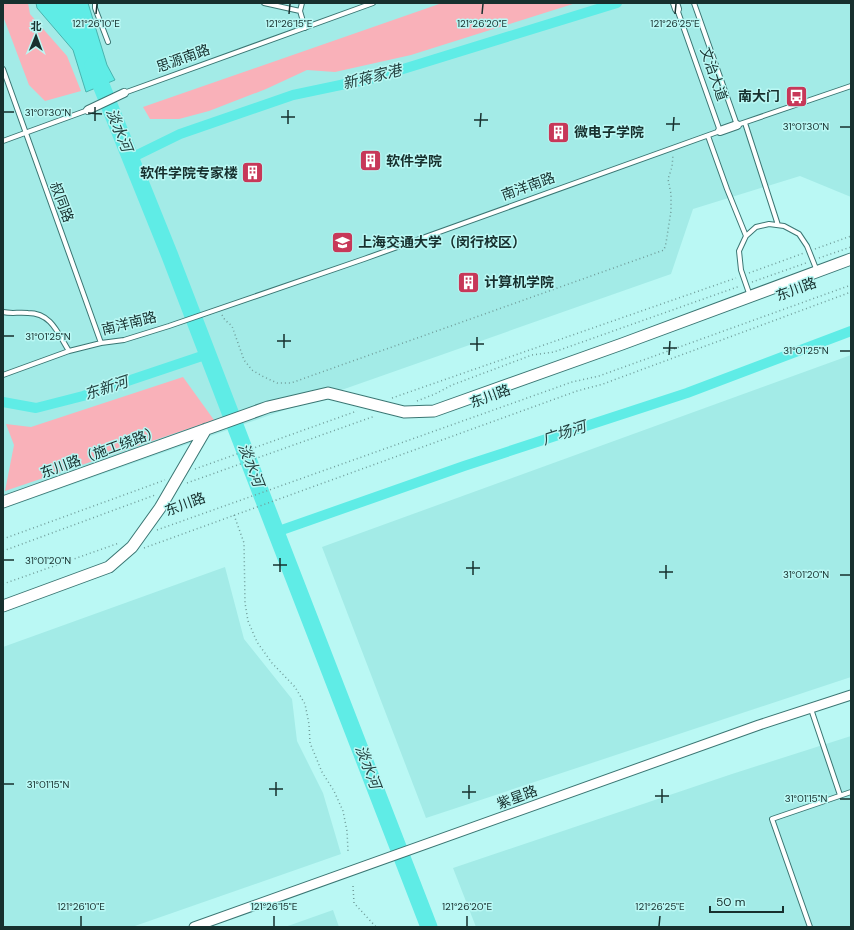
<svg xmlns="http://www.w3.org/2000/svg" width="854" height="930" font-family="'DM Sans','Noto Sans SC',sans-serif">
  <rect width="100%" height="100%" fill="#baf8f4"/>
  <path fill="#a3ebe7" d="M3 3H851V197L800 176 693 209 671 274 3 509Z
    M851 355V677L426 818 322 547Z
    M225 567 244 639 292 699 297 741 323 793 341 854 132 927H3V647Z
    M851 736V927H476L453 868 732 774Z
    M333 910 339 927H285Z"/>
  <path fill="#f9b1b9" d="M3 3H28L30 14 67 56 81 91 45 101 29 85 3 16Z
    M442 3H576L411 55 335 72 307 70 266 89 209 111 179 119H150L143 107Z
    M183 377 214 420 5 491 14 445 6 424 31 427Z"/>
  <path fill="#5fece6" stroke="#49b4af" d="M36 3H88L107 65 115 80 86 92 73 50 37 8Z"/>
  <g fill="none" stroke-linecap="round" stroke-linejoin="round">
    <path stroke="#5fece6" stroke-width="10" d="M131 158 180 134 293 95 374 78 617 3
      M3 402 36 408 83 396 208 354
      M276 532 464 466 687 393 851 331"/>
    <path stroke="#5fece6" stroke-width="17" d="M93 65 170 256 276 532 429 927"/>
    <defs>
      <path id="service" d="M95 3V8L108 42
        M264 3 300 11
        M302 3 300 11 305 28
        M694 3 737 125 851 86
        M3 69 101 343
        M124 93 373 3
        M745 123 778 225
        M708 136 727 189 746 236
        M3 141 88 110
        M750 296 741 270 739 251 746 236 756 227 769 224 784 226 799 234 807 246 817 271
        M3 312C11 314 19 312 28 313 52 313 58 334 69 351
        M3 375 69 351 101 343 124 340 169 326 364 259 720 131 677 9
        M811 709 840 795
        M810 927 772 819 851 792"/>
      <path id="minor" d="M675 3 677 9
        M88 110 124 93
        M720 131 737 125"/>
      <path id="tertiary" d="M194 927 759 725 851 695"/>
      <path id="secondary" d="M3 502 268 407 328 393 404 412 434 411 622 344 851 259
        M3 606 109 567 132 547 160 508 206 429"/>
    </defs>
    <use href="#service" stroke="#3b7673" stroke-width="6"/>
    <use href="#minor" stroke="#3b7673" stroke-width="10"/>
    <use href="#tertiary" stroke="#3b7673" stroke-width="11"/>
    <use href="#secondary" stroke="#3b7673" stroke-width="13"/>
    <path stroke="#709d9a" stroke-width="1.5" stroke-dasharray="1 3" stroke-linecap="butt" d="M815 249 851 236
      M819 258 851 247
      M749 273 804 253
      M752 282 806 263
      M222 315 225 320 232 326 244 360 252 370 262 376 277 383H291L664 250 666 243 671 211V194L668 179 672 167 673 155
      M392 398 736 278
      M417 401 435 394 452 385 532 355 554 352 740 286
      M195 469 357 411
      M187 483 375 416
      M234 515 244 543 245 603 248 621 257 642 272 663 295 687 305 704 309 724 310 743 322 772 334 791 343 811 347 831 348 851
      M157 530 572 382 599 376 851 285
      M3 539 165 480
      M144 548 577 391 603 384 851 292
      M3 551 155 495
      M3 584 119 543
      M353 886 354 903 376 927"/>
    <use href="#service" stroke="#fff" stroke-width="4"/>
    <use href="#minor" stroke="#fff" stroke-width="8"/>
    <use href="#tertiary" stroke="#fff" stroke-width="9"/>
    <use href="#secondary" stroke="#fff" stroke-width="11"/>
  </g>
  <path fill="none" stroke="#17302e" stroke-width="1.5" d="M96 14 97 4M289 14 290 4M482 14 483 4M675 14 676 4M4 112H14M88 113 102 114M281 117H295M474 120H488M95 121V107M288 124V110M666 124H680M480 127 481 113M840 127H850M673 131 674 117M4 336H14M277 341H291M470 344H484M284 348V334M663 348H677M477 351V337M840 351H850M669 355 670 341M4 560H14M273 565H287M466 568H480M280 572V558M659 572H673M473 575V561M840 575H850M666 579V565M4 784H14M269 789H283M462 792H476M276 796V782M655 796H669M469 799V785M840 799H850M662 803V789M81 926V916M274 926V916M467 926V916M659 926 660 916"/>
  <defs>
    <symbol id="bus-square" viewBox="-11 -11 22 22"><rect x="-9" y="-9" width="18" height="18" rx="4" fill="#c73859" stroke="#baf8f4"/><path d="M-5-6H5V4H4V6H2V4H-2V6H-4V4H-5ZM-3.5-4V0h7V-4ZM-3.5 1.2v1.5H-2V1.2ZM2 1.2v1.5H3.5V1.2Z" fill="#fff"/></symbol>
    <symbol id="building-square" viewBox="-11 -11 22 22"><rect x="-9" y="-9" width="18" height="18" rx="4" fill="#c73859" stroke="#baf8f4"/><path d="M-4-6H4V6H1V3H-1V6H-4ZM-2.5-4.3h1.7v1.8h-1.7ZM.8-4.3h1.7v1.8H.8ZM-2.5-1h1.7V.8h-1.7ZM.8-1h1.7V.8H.8Z" fill="#fff"/></symbol>
    <symbol id="university-square" viewBox="-11 -11 22 22"><rect x="-9" y="-9" width="18" height="18" rx="4" fill="#c73859" stroke="#baf8f4"/><path d="M0-5L7-2L0 1L-7-2ZM-4 1L0 2.5L4 1V4Q0 6-4 4Z" fill="#fff"/></symbol>
  </defs>
  <g fill-rule="evenodd">
    <use href="#bus-square" x="784" y="84" width="25" height="25"/>
    <use href="#building-square" x="546" y="120" width="25" height="25"/>
    <use href="#building-square" x="358" y="148" width="25" height="25"/>
    <use href="#building-square" x="240" y="160" width="25" height="25"/>
    <use href="#university-square" x="330" y="230" width="25" height="25"/>
    <use href="#building-square" x="456" y="270" width="25" height="25"/>
  </g>
  <g text-anchor="middle" dominant-baseline="central" stroke-width="3" stroke-linejoin="round" paint-order="stroke">
    <g font-size="14" fill="#17302e" stroke="#baf8f4">
      <text transform="translate(183 58) rotate(-20)">思源南路</text>
      <text transform="translate(714 74) rotate(71)">文治大道</text>
      <text transform="translate(528 186) rotate(-20)">南洋南路</text>
      <text transform="translate(62 202) rotate(70)">叔同路</text>
      <text transform="translate(796 289) rotate(-20)">东川路</text>
      <text transform="translate(129 323) rotate(-14)">南洋南路</text>
      <text transform="translate(490 396) rotate(-20)">东川路</text>
      <text transform="translate(100 452) rotate(-20)">东川路（施工绕路）</text>
      <text transform="translate(185 504) rotate(-20)">东川路</text>
      <text transform="translate(517 797) rotate(-20)">紫星路</text>
    </g>
    <g font-size="14" font-weight="bold" fill="#17302e" stroke="#baf8f4" text-anchor="start">
      <text x="780" y="96" text-anchor="end">南大门</text>
      <text x="574" y="132">微电子学院</text>
      <text x="386" y="161">软件学院</text>
      <text x="238" y="173" text-anchor="end">软件学院专家楼</text>
      <text x="358" y="242">上海交通大学（闵行校区）</text>
      <text x="484" y="282">计算机学院</text>
    </g>
    <g font-size="15" font-style="italic" fill="#254342" stroke="#baf8f4">
      <text transform="translate(372 77) rotate(-14)">新蒋家港</text>
      <text transform="translate(119 130) rotate(68)">淡水河</text>
      <text transform="translate(106 388) rotate(-18)">东新河</text>
      <text transform="translate(564 433) rotate(-18)">广场河</text>
      <text transform="translate(251 465) rotate(69)">淡水河</text>
      <text transform="translate(368 767) rotate(69)">淡水河</text>
    </g>
  </g>
  <g font-size="10" text-anchor="middle" fill="#17302e" stroke="#baf8f4" stroke-width="3" stroke-linejoin="round" paint-order="stroke">
    <text x="96" y="27">121°26'10"E</text>
    <text x="289" y="27">121°26'15"E</text>
    <text x="482" y="27">121°26'20"E</text>
    <text x="675" y="27">121°26'25"E</text>
    <text x="48" y="116">31°01'30"N</text>
    <text x="806" y="130">31°01'30"N</text>
    <text x="48" y="340">31°01'25"N</text>
    <text x="806" y="354">31°01'25"N</text>
    <text x="48" y="564">31°01'20"N</text>
    <text x="806" y="578">31°01'20"N</text>
    <text x="48" y="788">31°01'15"N</text>
    <text x="806" y="802">31°01'15"N</text>
    <text x="81" y="910">121°26'10"E</text>
    <text x="274" y="910">121°26'15"E</text>
    <text x="467" y="910">121°26'20"E</text>
    <text x="660" y="910">121°26'25"E</text>
  </g>
  <rect width="854" height="930" fill="none" stroke="#17302e" stroke-width="8"/>
  <g transform="translate(36 36) rotate(1)" stroke="#baf8f4" stroke-width="3" paint-order="stroke">
  <path d="M0-3L7 15L0 10L-7 15Z" fill="#17302e"/>
  <text y="-6" font-size="11" font-weight="bold" text-anchor="middle" fill="#17302e">北</text>
  </g>
  <path d="M710 906v6h73v-6" fill="none" stroke="#17302e" stroke-width="2"/>
  <text x="716" y="906" font-size="12" fill="#17302e" stroke="#baf8f4" stroke-width="3" paint-order="stroke">50 m</text>
</svg>
